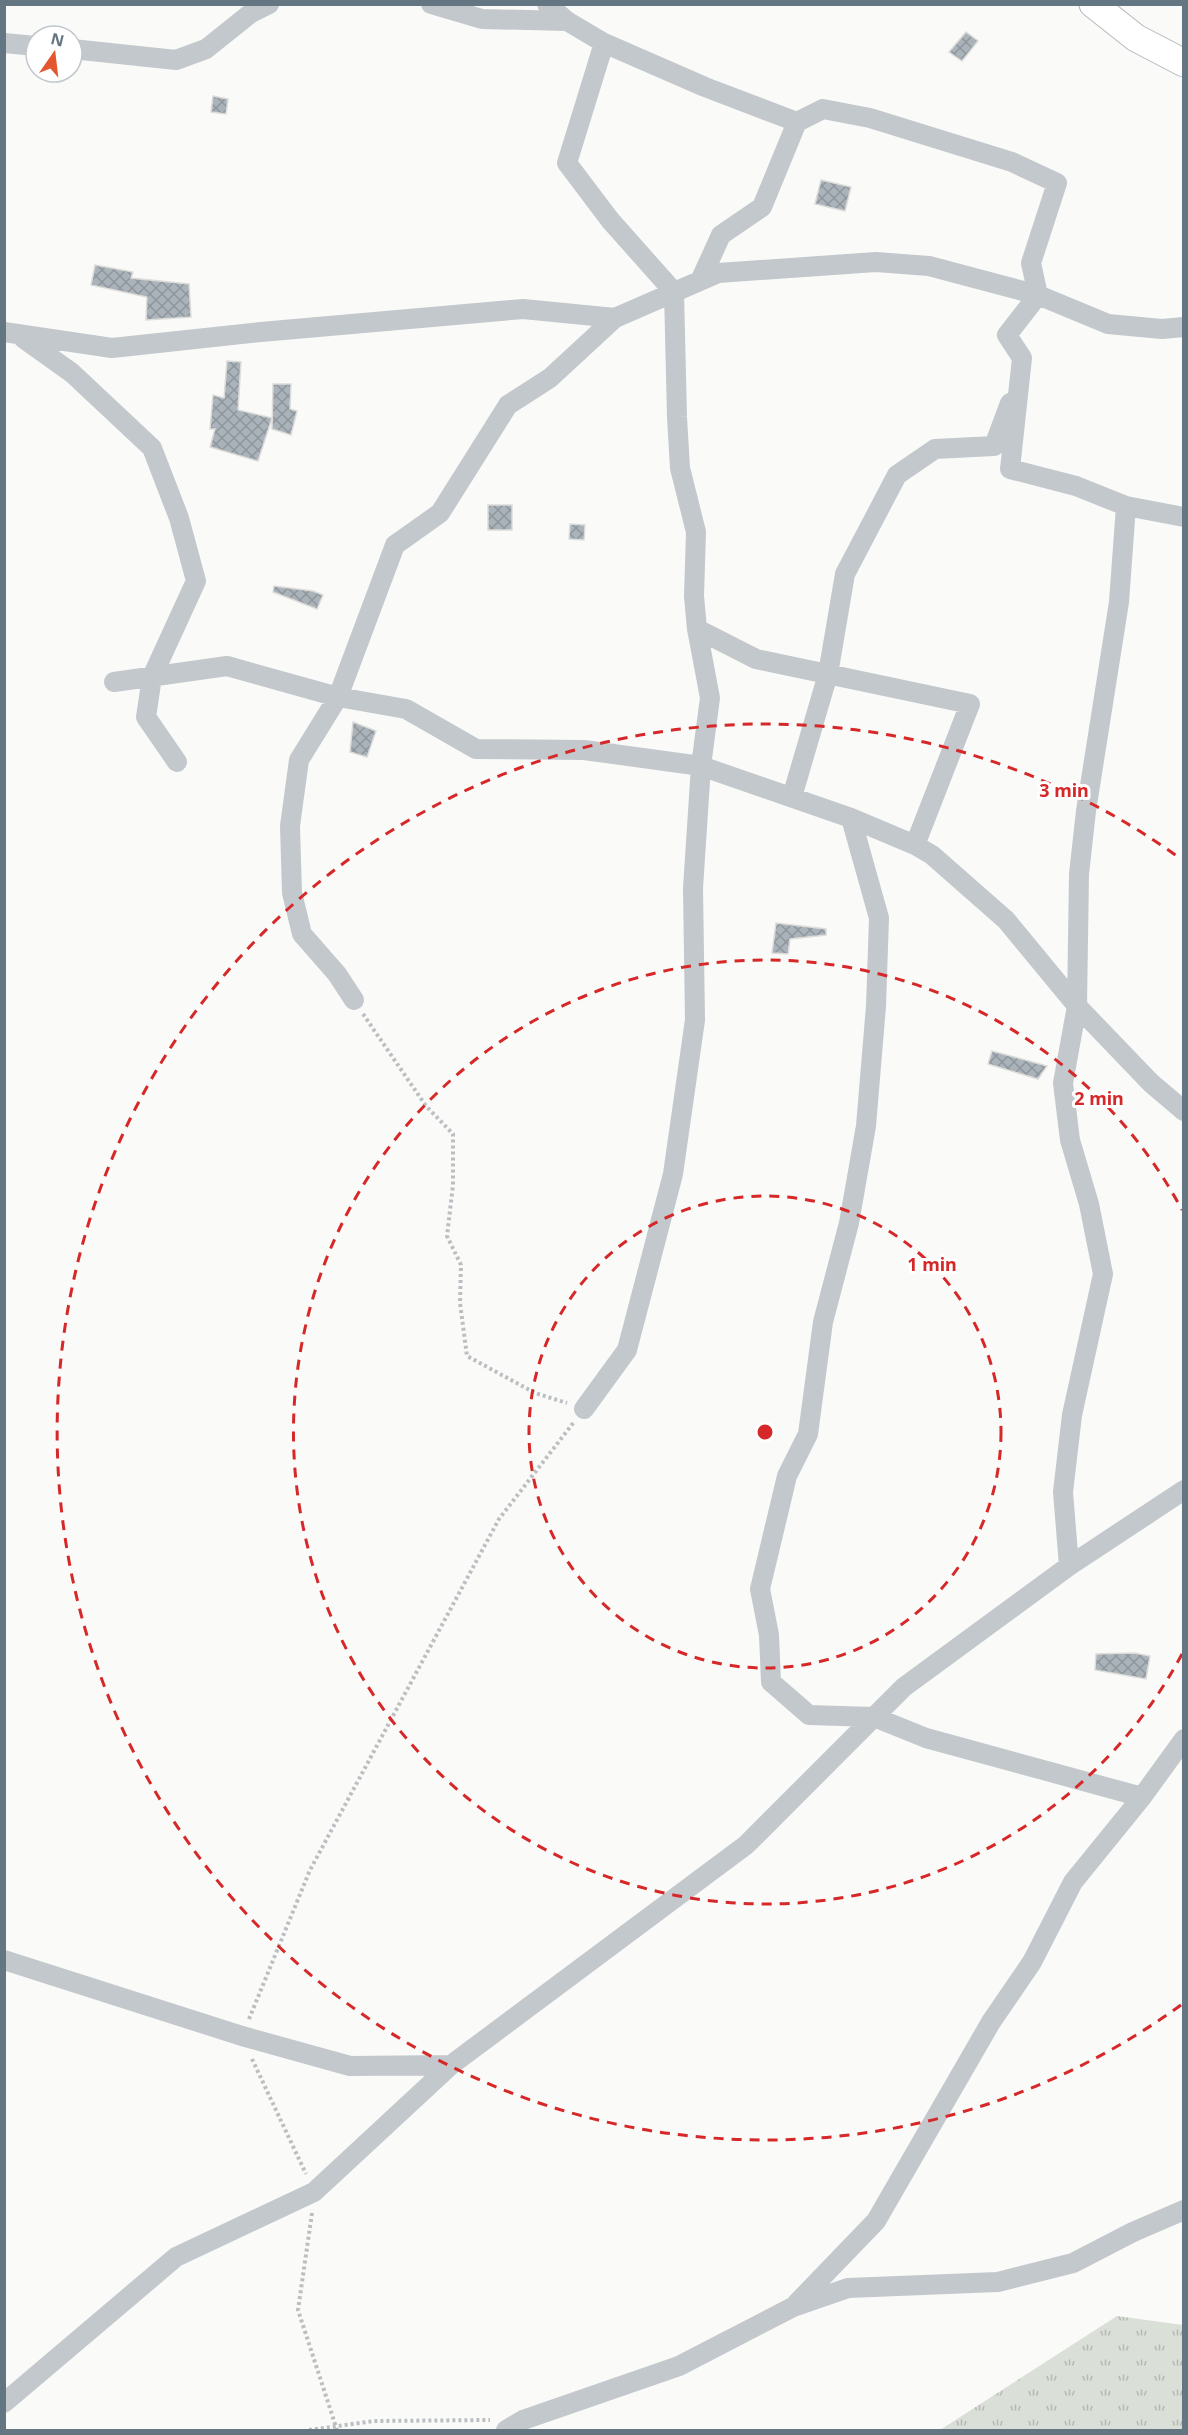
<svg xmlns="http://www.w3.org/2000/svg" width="1188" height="2435" font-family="'Noto Sans',sans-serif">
  <defs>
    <pattern id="grass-tufts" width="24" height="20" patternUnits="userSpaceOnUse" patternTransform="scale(1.5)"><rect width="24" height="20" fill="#dadfd7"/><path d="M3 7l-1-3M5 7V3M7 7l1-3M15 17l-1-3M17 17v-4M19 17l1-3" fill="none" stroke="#b4b9b4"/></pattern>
    <pattern id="building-cross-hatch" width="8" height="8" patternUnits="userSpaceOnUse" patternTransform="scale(1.5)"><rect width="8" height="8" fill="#aab3b9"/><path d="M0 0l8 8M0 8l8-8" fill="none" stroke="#8e969c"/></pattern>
  </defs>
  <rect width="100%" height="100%" fill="#fafaf8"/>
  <path fill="url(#grass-tufts)" d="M1117 2316 1183 2325V2430H940Z"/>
  <path fill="url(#building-cross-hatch)" stroke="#dcdcda" stroke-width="1.5" d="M966 32 978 41 962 61 949 52Z
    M213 96 228 99 226 114 211 112Z
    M821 180 851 187 845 211 815 204Z
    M95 265 133 272 131 278 189 284 191 317 146 320 147 297 91 285Z
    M227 361 241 362 238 410 272 418 258 461 210 447 215 429H210L213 395 224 398Z
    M273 384H291L290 409 297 411 291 435 272 429Z
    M488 505H512V530H488Z
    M570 524 585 525 584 540 569 539Z
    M274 586 313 591 323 595 317 609 273 592Z
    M353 722 376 731 367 757 350 752Z
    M776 923 826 929V935L790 939 788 954 772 953Z
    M992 1051 1047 1066 1038 1079 988 1064Z
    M1134 1653 1150 1656 1146 1679 1095 1670 1096 1654Z"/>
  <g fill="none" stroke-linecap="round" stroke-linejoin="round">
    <defs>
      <path id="secondary" d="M1093 4 1136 38 1184 63"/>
    </defs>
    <use href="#secondary" stroke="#b3babf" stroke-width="29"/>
    <path stroke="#bbbfc2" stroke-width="4" stroke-dasharray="3 3" stroke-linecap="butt" d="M363 1014 426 1106 453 1134V1185L447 1236 461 1265 460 1303 467 1356 535 1393 567 1403
      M249 2019 310 1870 499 1519 574 1422
      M252 2059 306 2174
      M312 2213 298 2310 337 2430
      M309 2430 374 2421 490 2420"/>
    <path stroke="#c3c8cc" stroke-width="20" d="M431 4 482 19 567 21
      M547 4 567 21 604 43 567 163 610 220 674 292 677 417 680 468 696 532 694 596 697 629 710 698 701 766 693 888 695 1020 673 1174 627 1350 584 1409
      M4 43 36 46
      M604 43 705 87 797 122
      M72 49 176 60 206 49 251 13 269 4
      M700 281 721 235 762 207 797 122 823 109 870 118 1012 162 1057 183 1031 263 1038 295 1007 335 1022 358 1010 469 1076 486 1126 506 1184 517
      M4 332 112 348 261 332 523 309 615 318 718 273 876 262 929 266 1038 295 1108 324 1162 329 1184 327
      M23 338 72 373 152 448 179 518 196 581 152 677 146 717 177 762
      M697 629 756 659 970 704 915 845
      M114 682 227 666 338 697 406 709 476 749 584 750 701 766 851 818 915 845 932 855 1006 920 1077 1006 1151 1083 1184 1111
      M792 797 828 674 845 574 897 475 935 449 994 446 1010 403
      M851 818 879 918 876 1006 866 1126 849 1223 823 1322 808 1434 787 1476 760 1589 769 1635 771 1682 809 1715 874 1717 926 1738 1142 1797
      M354 1000 337 974 302 934 292 893 290 826 299 760 338 697 395 545 440 513 508 405 550 378 615 318
      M1069 1566 1063 1492 1072 1415 1103 1274 1089 1204 1070 1140 1063 1083 1077 1006 1079 874 1086 811 1119 602 1126 506
      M4 1960 242 2036 350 2066 451 2065
      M797 2303 876 2221 991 2022 1032 1962 1073 1882 1142 1797 1184 1739
      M4 2403 176 2257 314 2192 451 2065 746 1845 904 1687 1069 1566 1184 1490
      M506 2430 523 2420 679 2366 793 2307 848 2288 998 2282 1073 2263 1133 2232 1184 2210"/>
    <use href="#secondary" stroke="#fff" stroke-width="27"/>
  </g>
  <g fill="none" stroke="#d62828" stroke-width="3" stroke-dasharray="10 8">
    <circle cx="765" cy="1432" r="236"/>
    <path d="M1182 1654A472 472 0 1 1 1182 1210"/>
    <path d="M1181 2005A708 708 0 1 1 1181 859"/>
  </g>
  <circle cx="765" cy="1432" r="9" fill="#d62828" stroke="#fff" stroke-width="3"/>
  <g font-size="18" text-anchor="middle" font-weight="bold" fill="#d62828" stroke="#fff" stroke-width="6" stroke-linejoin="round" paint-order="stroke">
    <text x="1064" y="797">3 min</text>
    <text x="1099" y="1105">2 min</text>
    <text x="932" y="1271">1 min</text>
  </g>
  <rect width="1188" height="2435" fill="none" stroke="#657683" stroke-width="12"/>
  <g transform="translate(54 54) rotate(14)"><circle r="28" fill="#ffffff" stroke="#c1c8cd" stroke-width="1.5"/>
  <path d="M0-4.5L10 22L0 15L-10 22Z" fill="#e4572e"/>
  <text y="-9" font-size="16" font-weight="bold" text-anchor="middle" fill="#657683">N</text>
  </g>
</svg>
